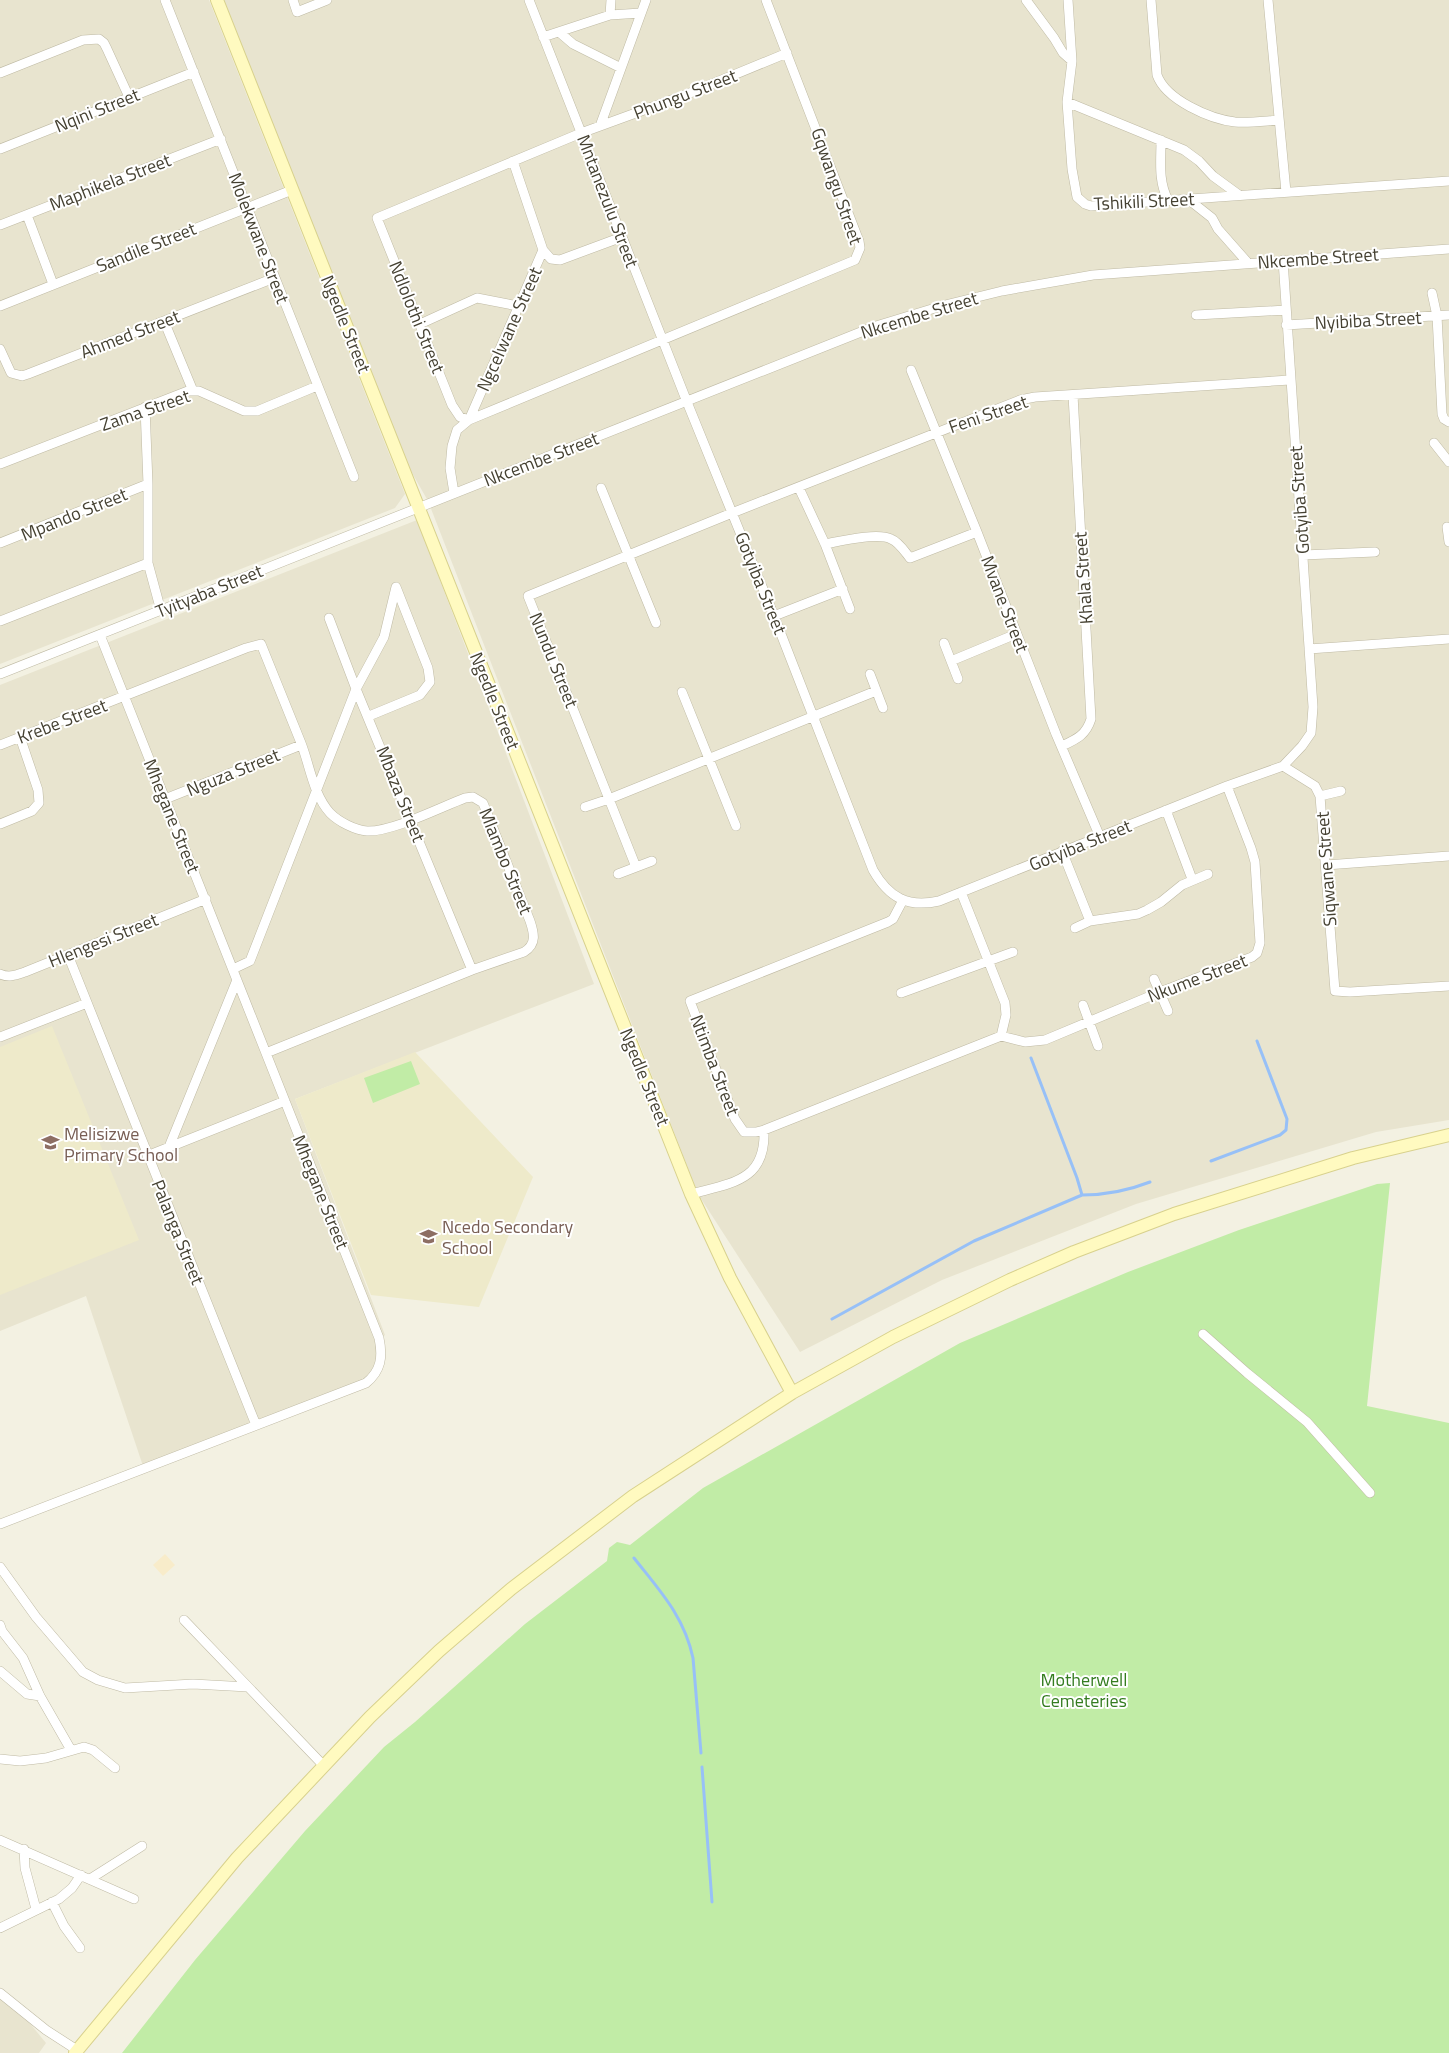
<svg xmlns="http://www.w3.org/2000/svg" width="1449" height="2053" font-family="'Titillium Web',sans-serif">
  <rect width="100%" height="100%" fill="#f3f1e2"/>
  <path fill="#e8e4cf" d="M0 0H209L405 494 395 508 0 664Z
    M224 0H1449V1120L1376 1132 1136 1204 942 1280 800 1352 698 1194 428 501 407 464Z
    M417 520 594 984 295 1099 385 1335 379 1339 375 1376 144 1469 86 1296 0 1331V685Z
    M0 1987 46 2043 39 2053H0Z"/>
  <path fill="#f8ecca" d="M165 1554 175 1565 163 1576 153 1565Z"/>
  <path fill="#eeeaca" d="M52 1026 139 1240 0 1295V1047Z
    M415 1052 533 1177 479 1307 371 1295 295 1099Z"/>
  <path fill="#c1eca6" d="M411 1061 420 1084 373 1103 364 1078Z
    M1390 1183 1367 1406 1449 1423V2053H122L195 1960 305 1831 384 1747 415 1722 525 1624 607 1561 609 1548 617 1542 630 1545 703 1488 960 1343 1128 1272 1239 1230 1377 1184Z"/>
  <g fill="none" stroke-linecap="round" stroke-linejoin="round">
    <path stroke="#97c0f7" stroke-width="3" d="M1211 1161 1280 1135 1286 1130 1287 1119 1257 1041
      M1082 1195C1107 1195 1127 1191 1150 1182
      M832 1319 974 1241 1082 1195 1077 1178 1031 1058
      M634 1558C660 1591 684 1616 693 1658L701 1753
      M702 1767 712 1902"/>
    <defs>
      <path id="street" d="M165 0 354 477
        M293 0 297 12 327 0
        M529 0 687 402 774 616 873 870C889 898 908 908 939 901L1227 786 1283 766 1302 746 1311 733 1313 707 1283 260
        M766 0 859 241 860 248 855 260 469 420 460 417 452 405 377 218 581 133 685 95 787 53
        M1026 0 1054 38 1063 53 1072 61
        M1068 0 1072 61 1067 102 1072 169 1077 197 1085 204 1091 206 1449 181
        M1151 0 1157 75C1166 100 1210 119 1235 122 1250 123 1264 121 1279 120
        M1268 0 1286 192
        M610 15 611 0
        M559 32 573 44 621 68
        M543 37 610 15 641 13
        M0 73 83 40 99 39 104 43 107 49 129 97
        M1067 102 1184 150 1199 161 1213 176 1239 195
        M600 126 646 0
        M1161 140C1161 161 1158 181 1168 200
        M0 149 194 72
        M513 161 543 250 551 259 560 260 622 237
        M1188 199 1212 218 1218 229 1248 263
        M27 215 53 284
        M0 225 221 139
        M1432 293 1437 316 1442 414 1444 419 1449 422
        M0 306 292 190
        M1196 315 1286 310
        M164 321 193 391
        M420 324 477 298 518 306
        M1286 325 1449 315
        M0 349 11 373 22 376 28 374 274 278
        M911 370 977 532 1056 734 1100 837
        M145 407 148 484V563L161 611
        M1434 443 1449 462
        M0 464 188 391H199L244 411H257L317 386
        M601 488 656 623
        M799 488 825 544 850 609
        M454 493 450 468 452 446 457 430 469 420 543 250
        M1447 527 1449 542
        M0 543 148 484
        M825 544C841 541 878 532 891 539 899 542 905 552 910 558L977 532
        M1303 555 1375 552
        M774 616 843 589
        M329 618 356 689 472 970
        M0 621 148 563
        M944 643 958 679
        M1309 649 1449 639
        M951 661 1016 634
        M0 674 876 326 945 305 1002 291 1093 275 1449 249
        M870 674 883 708
        M876 691 609 799 528 596 732 513 1020 400 1035 397 1290 380
        M682 692 736 826
        M369 716 420 695 430 682 428 668 396 587
        M0 745 246 648 261 644C274 677 288 710 301 743 310 766 313 794 330 813 339 822 355 830 367 831 392 832 441 807 465 798L473 797 483 803 530 921C534 933 537 944 524 952L472 970 266 1053
        M1062 746C1077 739 1086 735 1091 719L1073 395
        M1283 766 1315 786 1320 796 1335 991 1350 992 1449 986
        M1320 796 1341 791
        M165 799 301 745
        M585 807 609 799 636 867
        M1166 810 1192 879
        M0 824 32 811 39 803 38 790 20 737
        M1062 851 1090 921
        M1326 865 1449 856
        M618 874 652 861
        M961 892 1005 1003 1006 1015 1001 1036
        M903 900 893 919 888 922 690 1001 735 1119 744 1132H756L764 1130 1001 1036 1025 1042 1045 1040 1160 992 1252 957 1257 953 1260 943 1255 862 1251 848 1227 786
        M1075 928 1090 921 1138 914 1147 910 1161 902 1182 885 1208 874
        M68 955 256 1425
        M233 969 250 961 356 689 384 637 396 587
        M0 974C9 978 16 975 25 972L206 899
        M1154 979 1168 1011
        M901 993 1013 952
        M1083 1005 1098 1046
        M0 1037 87 1003
        M169 1147 237 980
        M147 1156 285 1101
        M691 1194C732 1183 766 1181 764 1130
        M1203 1334 1247 1373 1307 1422 1370 1493
        M0 1524 366 1383C381 1371 383 1357 379 1338L100 635
        M0 1567 36 1617 83 1672 98 1680 125 1688 193 1684 248 1687
        M184 1620 323 1765
        M0 1625 2 1631 23 1658 40 1696 71 1750
        M0 1671 27 1694 40 1696
        M0 1759 20 1761 46 1758 84 1747 93 1750 115 1768
        M0 1840 134 1899
        M24 1849 25 1868 36 1909
        M90 1879 142 1846
        M52 1902 64 1926 80 1948
        M0 1928 59 1899 72 1888 81 1875
        M0 1993 46 2030 77 2050"/>
      <path id="secondary" d="M217 0 691 1194 730 1278 792 1393
        M75 2053 237 1858 370 1717 439 1651 511 1589 633 1496 792 1393 893 1337 1010 1280 1074 1252 1174 1214 1353 1158 1449 1135"/>
    </defs>
    <use href="#street" stroke="#bfbaa4" stroke-width="10"/>
    <use href="#secondary" stroke="#d8d18d" stroke-width="14"/>
    <use href="#street" stroke="#fff" stroke-width="9"/>
    <use href="#secondary" stroke="#fffac0" stroke-width="12"/>
  </g>
  <defs>
    <symbol id="school-bare" viewBox="-9 -9 18 18"><path d="M0-5L7-2L0 1L-7-2ZM-4 1L0 2.5L4 1V4Q0 6-4 4Z" fill="#8d6e63" stroke="#fff" stroke-width="2.5" paint-order="stroke"/></symbol>
  </defs>
  <g fill-rule="evenodd">
    <use href="#school-bare" x="38" y="1130" width="25" height="25"/>
    <use href="#school-bare" x="416" y="1224" width="25" height="25"/>
  </g>
  <g text-anchor="middle" dominant-baseline="central" stroke-width="4" stroke-linejoin="round" paint-order="stroke">
    <g font-size="18" fill="#454132" stroke="#fff">
      <text transform="translate(685 94) rotate(-21)">Phungu Street</text>
      <text transform="translate(97 110) rotate(-22)">Nqini Street</text>
      <text transform="translate(110 182) rotate(-21)">Maphikela Street</text>
      <text transform="translate(837 186) rotate(71)">Gqwangu Street</text>
      <text transform="translate(608 201) rotate(69)">Mntanezulu Street</text>
      <text transform="translate(1144 201) rotate(-3)">Tshikili Street</text>
      <text transform="translate(259 238) rotate(69)">Molekwane Street</text>
      <text transform="translate(146 247) rotate(-22)">Sandile Street</text>
      <text transform="translate(1318 258) rotate(-4)">Nkcembe Street</text>
      <text transform="translate(919 315) rotate(-17)">Nkcembe Street</text>
      <text transform="translate(417 317) rotate(68)">Ndlolothi Street</text>
      <text transform="translate(1368 320) rotate(-3)">Nyibiba Street</text>
      <text transform="translate(346 324) rotate(68)">Ngedle Street</text>
      <text transform="translate(509 329) rotate(-66)">Ngcelwane Street</text>
      <text transform="translate(130 334) rotate(-21)">Ahmed Street</text>
      <text transform="translate(145 410) rotate(-19)">Zama Street</text>
      <text transform="translate(988 414) rotate(-19)">Feni Street</text>
      <text transform="translate(541 459) rotate(-21)">Nkcembe Street</text>
      <text transform="translate(1299 500) rotate(-94)">Gotyiba Street</text>
      <text transform="translate(74 514) rotate(-22)">Mpando Street</text>
      <text transform="translate(1083 578) rotate(-94)">Khala Street</text>
      <text transform="translate(761 583) rotate(68)">Gotyiba Street</text>
      <text transform="translate(209 591) rotate(-22)">Tyityaba Street</text>
      <text transform="translate(1005 604) rotate(69)">Mvane Street</text>
      <text transform="translate(554 660) rotate(68)">Nundu Street</text>
      <text transform="translate(495 701) rotate(68)">Ngedle Street</text>
      <text transform="translate(62 721) rotate(-21)">Krebe Street</text>
      <text transform="translate(233 772) rotate(-22)">Nguza Street</text>
      <text transform="translate(401 794) rotate(68)">Mbaza Street</text>
      <text transform="translate(172 816) rotate(68)">Mhegane Street</text>
      <text transform="translate(1080 845) rotate(-22)">Gotyiba Street</text>
      <text transform="translate(506 861) rotate(68)">Mlambo Street</text>
      <text transform="translate(1326 869) rotate(-94)">Siqwane Street</text>
      <text transform="translate(103 940) rotate(-22)">Hlengesi Street</text>
      <text transform="translate(1197 978) rotate(-21)">Nkume Street</text>
      <text transform="translate(715 1065) rotate(69)">Ntimba Street</text>
      <text transform="translate(645 1077) rotate(68)">Ngedle Street</text>
      <text transform="translate(321 1192) rotate(68)">Mhegane Street</text>
      <text transform="translate(178 1232) rotate(68)">Palanga Street</text>
    </g>
    <g font-size="18" fill="#785e54" stroke="#fff" text-anchor="start">
      <text x="64" y="1133">Melisizwe<tspan x="64" dy="21">Primary School</tspan></text>
      <text x="442" y="1226">Ncedo Secondary<tspan x="442" dy="21">School</tspan></text>
    </g>
    <g font-size="18" fill="#347c20" stroke="#fff">
      <text x="1084" y="1679">Motherwell<tspan x="1084" dy="21">Cemeteries</tspan></text>
    </g>
  </g>
</svg>
